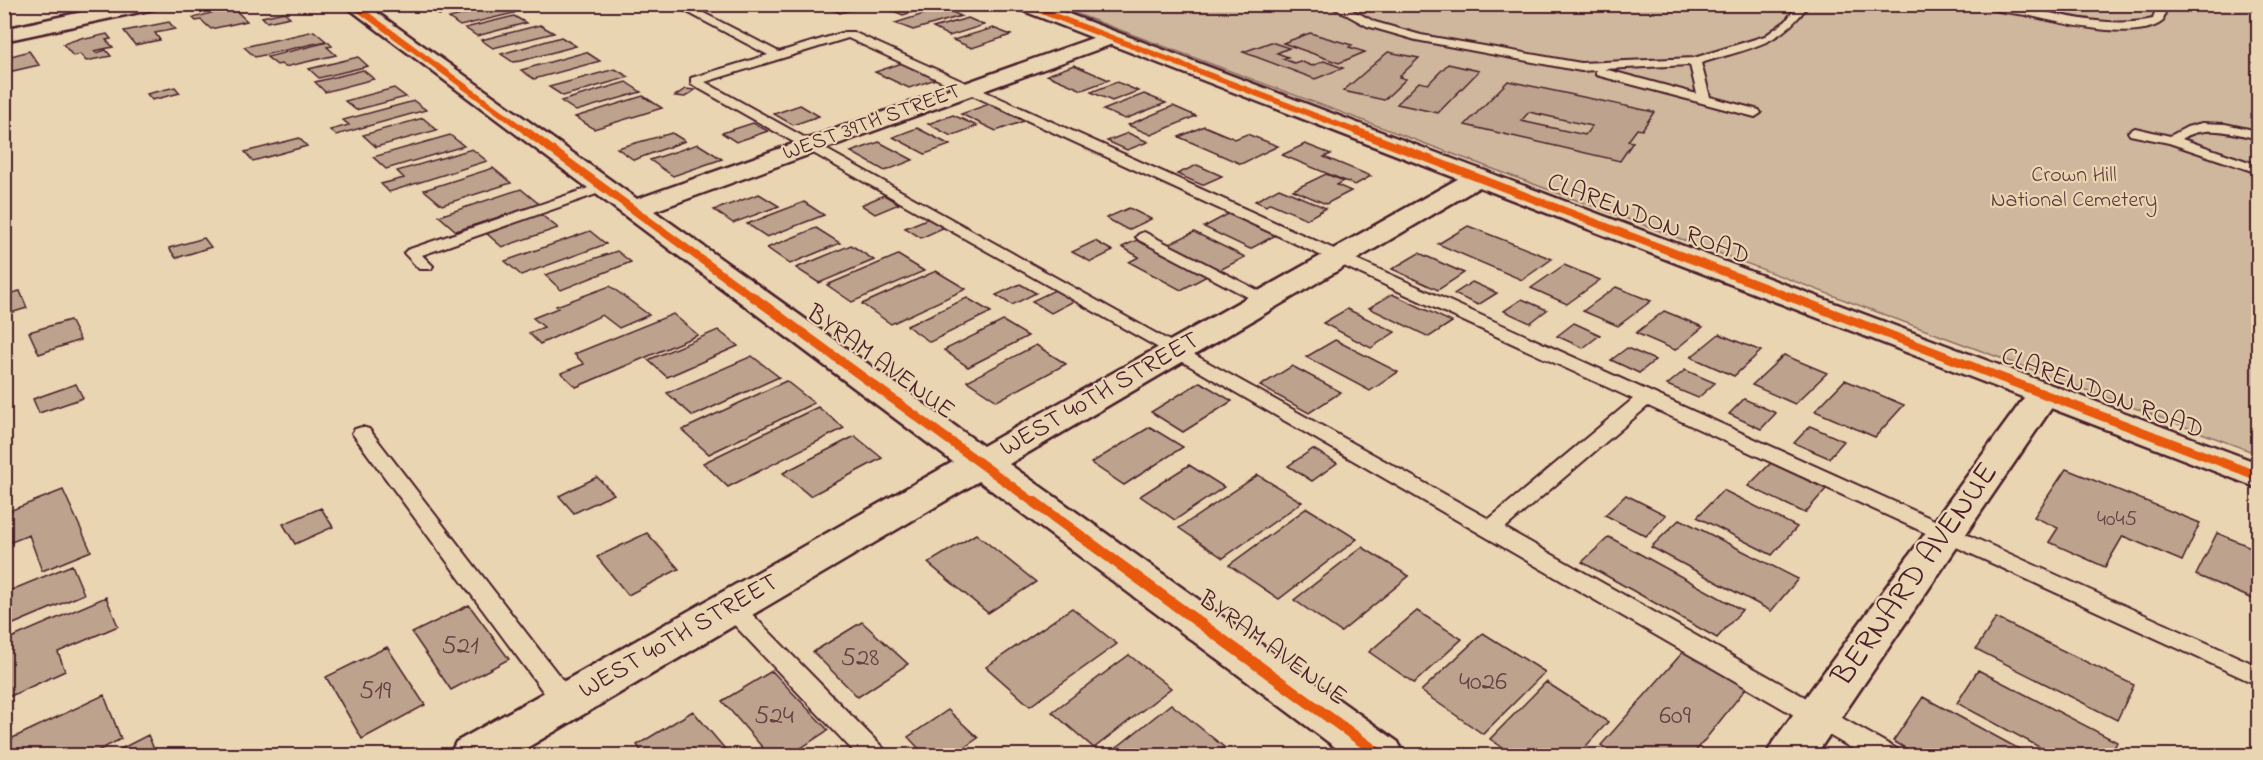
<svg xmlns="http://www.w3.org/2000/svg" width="2263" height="760" font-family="'Indie Flower',sans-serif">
  <rect width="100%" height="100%" fill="#ead5b3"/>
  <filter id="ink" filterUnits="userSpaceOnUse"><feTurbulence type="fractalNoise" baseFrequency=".0167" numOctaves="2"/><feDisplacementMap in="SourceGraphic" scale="12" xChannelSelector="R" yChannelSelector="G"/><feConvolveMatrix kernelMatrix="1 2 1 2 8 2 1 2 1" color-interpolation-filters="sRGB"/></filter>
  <g filter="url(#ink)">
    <path fill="#cfb79d" stroke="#8c6b64" stroke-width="1.5" d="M1053 5H2258V454Z"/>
    <path fill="#bda38d" stroke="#4a1f2b" stroke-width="1.5" fill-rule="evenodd" d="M441 4H483V5L439 15 428 8Z
      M833 4H871L840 13 825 7Z
      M899 4H937V5L903 15 887 8Z
      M502 5 514 13 460 26 449 18Z
      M232 7 247 21 211 29 201 20 196 21 193 18Z
      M943 8 961 16 913 30 895 23Z
      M284 12 290 17 267 22 262 17Z
      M514 16 526 23 477 36 465 28Z
      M968 18 984 25 949 36 933 28Z
      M169 22 175 29 155 33 160 40 135 45 124 31Z
      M540 25 554 33 493 48 481 40Z
      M993 28 1011 35 972 48 953 40Z
      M314 31 326 41 255 57 244 47Z
      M1310 33 1352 45 1349 47 1365 52 1339 63 1283 43Z
      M107 34 111 39 106 40 113 47 94 51 96 53 106 50 111 56 86 61 80 54 73 56 63 44 84 37 86 39Z
      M561 37 576 46 521 61 513 62 501 54Z
      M328 42 332 46 327 47 336 55 285 67 281 64 277 65 267 57Z
      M1271 42 1289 48 1277 53 1288 57 1283 59 1294 63 1300 61 1312 66 1324 61 1343 68 1315 79 1243 52Z
      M29 51 39 65 4 73V58Z
      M586 52 600 61 534 79 521 70Z
      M1388 52 1419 58 1399 77 1406 79 1384 100 1343 91Z
      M358 57 368 66 319 78 309 69Z
      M902 63 936 79 909 88 875 72Z
      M1448 64 1479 71 1438 113 1397 104 1419 82 1428 84Z
      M1074 65 1109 80 1082 90 1047 75Z
      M615 69 629 77 563 96 549 87Z
      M363 70 374 79 325 92 315 82Z
      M1508 81 1654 112 1642 130 1637 129 1628 141 1633 142 1620 161 1465 125ZM1529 112 1592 126 1585 135 1521 121Z
      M626 82 641 92 576 111 561 101Z
      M1117 82 1138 91 1112 101 1091 92Z
      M175 87 180 93 152 100 147 94Z
      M394 88 406 97 356 110 345 101Z
      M685 89 695 90 685 97 675 96Z
      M1144 94 1166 103 1125 119 1103 110Z
      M643 96 662 108 594 129 575 117Z
      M414 101 426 110 336 135 330 130 349 125 343 120Z
      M989 104 1024 121 996 131 961 114Z
      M800 105 819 116 793 125 774 114Z
      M1173 106 1196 116 1151 135 1128 125Z
      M953 115 977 126 951 136 928 124Z
      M423 118 437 130 376 147 363 135Z
      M753 123 768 131 736 142 722 133Z
      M1204 126 1235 139 1247 134 1278 146 1241 164 1179 137Z
      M917 128 950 145 925 154 893 137Z
      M672 133 685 141 634 160 617 148Z
      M1128 133 1148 142 1127 150 1107 141Z
      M450 135 464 146 386 169 373 157Z
      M299 138 307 146 253 161 245 152Z
      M879 142 913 160 885 171 851 152Z
      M698 144 722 159 673 176 650 160Z
      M1305 144 1331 154 1324 157 1371 176 1355 185 1282 155Z
      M472 149 487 161 389 192 381 184 404 178 397 171Z
      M1197 165 1222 176 1202 185 1177 174Z
      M493 168 511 183 442 205 424 190Z
      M1326 174 1344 181 1337 185 1351 191 1326 204 1293 190Z
      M1279 188 1326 208 1307 219 1270 203 1266 206 1255 201Z
      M521 189 539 204 456 231 439 216Z
      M759 194 779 206 733 223 714 210Z
      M884 195 899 204 875 214 861 205Z
      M804 202 824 215 767 237 747 224Z
      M1129 208 1151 219 1128 230 1106 218Z
      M1230 213 1276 235 1250 249 1204 227Z
      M540 214 558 228 502 247 485 232Z
      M929 218 945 227 921 238 905 228Z
      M1468 226 1552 259 1522 280 1438 244Z
      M816 228 840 243 790 264 767 248Z
      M590 231 606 244 521 275 505 261Z
      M1194 232 1245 257 1218 271 1167 245Z
      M204 238 211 247 176 258 169 248Z
      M1137 240 1207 276 1181 290 1129 262 1139 257 1122 247Z
      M1095 241 1113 251 1091 262 1072 252Z
      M851 245 874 260 819 283 796 268Z
      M617 251 631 262 561 290 545 275Z
      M1419 253 1464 273 1438 290 1392 269Z
      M898 255 924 271 852 302 827 285Z
      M1564 265 1600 280 1567 304 1531 288Z
      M936 271 966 289 891 324 862 304Z
      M1472 282 1497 293 1478 305 1454 294Z
      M1020 284 1036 293 1012 305 996 295Z
      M610 286 649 315 619 328 602 315 540 344 529 333 544 327 533 318 558 308 556 306Z
      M1616 287 1651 301 1618 326 1583 311Z
      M1057 289 1076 300 1051 313 1032 301Z
      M20 291 27 308 4 315V295Z
      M1392 294 1452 322 1429 337 1369 308Z
      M967 298 991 312 930 342 907 326Z
      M1522 299 1547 310 1530 323 1504 311Z
      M1347 309 1395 332 1371 348 1323 323Z
      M1664 311 1703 327 1675 350 1636 333Z
      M673 314 698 335 576 387 561 373 584 364 574 354Z
      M70 320 80 340 39 354 29 332Z
      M1003 321 1028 336 968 367 944 350Z
      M1574 323 1600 335 1583 348 1557 336Z
      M718 330 738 346 667 377 648 360Z
      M1719 334 1761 351 1734 376 1691 357Z
      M1335 340 1398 372 1370 391 1306 357Z
      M1036 345 1066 364 997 401 967 381Z
      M1627 348 1655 360 1639 373 1611 360Z
      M1784 355 1827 373 1795 404 1752 385Z
      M752 356 779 377 693 416 667 393Z
      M1292 366 1341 392 1309 413 1260 386Z
      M1685 370 1715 383 1698 398 1667 385Z
      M1845 380 1904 405 1875 437 1815 411Z
      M786 381 814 403 709 454 682 430Z
      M1200 382 1232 401 1183 432 1151 412Z
      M76 384 83 398 39 413 33 399Z
      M1744 399 1776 413 1761 429 1729 414Z
      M818 407 844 428 728 487 703 463Z
      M1810 426 1844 441 1829 458 1794 443Z
      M1150 427 1183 447 1124 485 1091 463Z
      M855 436 882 458 810 496 783 473Z
      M1313 449 1337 463 1312 481 1288 466Z
      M1771 463 1826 489 1805 513 1748 486Z
      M1189 465 1224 487 1175 520 1140 496Z
      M2066 469 2200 523 2182 561 2123 536 2105 567 2049 542 2058 528 2034 517Z
      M1258 475 1302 502 1223 558 1179 528Z
      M597 477 614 494 574 513 559 496Z
      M63 490 91 551 42 571 29 535 4 545V513Z
      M1723 490 1797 527 1772 555 1697 517Z
      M1626 495 1666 515 1646 536 1605 515Z
      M321 508 333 527 295 544 283 524Z
      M1307 508 1357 539 1279 599 1229 565Z
      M1680 519 1798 579 1771 611 1651 547Z
      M647 533 679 569 628 595 597 557Z
      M2217 533 2258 550V601L2196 575Z
      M976 534 1036 582 988 613 928 563Z
      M1609 537 1742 610 1717 638 1582 562Z
      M1362 547 1409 576 1341 632 1294 600Z
      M72 565 84 594 4 628V593Z
      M106 597 118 626 58 652 65 671 4 699V641Z
      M469 605 509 659 451 690 412 633Z
      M1072 608 1117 644 1030 706 986 667Z
      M1417 611 1462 639 1414 683 1369 652Z
      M1996 618 2134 685 2117 720 1976 649Z
      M862 622 908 664 858 697 813 652Z
      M1483 633 1545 672 1483 734 1421 691Z
      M387 647 425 705 362 739 326 677Z
      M1684 651 1747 687 1692 756H1617L1601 745Z
      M1129 655 1171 688 1094 748 1052 712Z
      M1978 670 2117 742 2110 756H2082L2072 751 2070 756H2056L1957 703Z
      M772 671 828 730 789 756H770L722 701Z
      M1546 682 1608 722 1577 756H1515L1490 739Z
      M104 695 121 739 88 756H4V742Z
      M1923 697 2032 756H1919L1893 741Z
      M1171 704 1224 747 1213 756H1106Z
      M948 710 978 738 952 756H926L908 737Z
      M693 711 731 756H645L637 745Z
      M148 735 157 756H107Z"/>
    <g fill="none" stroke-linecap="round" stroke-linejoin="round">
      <defs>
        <path id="lane" d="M383 4H404L364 15 359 12Z
          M672 4H686L779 52 845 32H853L2258 666V685L1648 406 1505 528 1897 749 1900 756H1865L1171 355 691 84V78L768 55ZM848 38 1633 399 1489 519 705 82Z
          M1327 4H1341L1375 22 1421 35 1581 63 1694 58 1765 36 1786 21 1798 4H1809C1779 47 1748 48 1701 63L1710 97 1759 110 1761 113 1755 117 1596 75V70L1581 71 1416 40 1367 26ZM1690 65 1697 94 1604 69Z
          M1981 4C2040 4 2094 32 2153 19L2155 12 2151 4H2162L2165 12 2163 21C2137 43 2058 22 2026 15 2012 13 1992 12 1981 4Z
          M2202 123 2225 124 2258 131V139C2234 133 2204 124 2182 139L2258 165V173L2169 143 2130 135 2128 132 2135 128 2170 136 2187 127Z
          M603 183 608 184 610 187 608 190 422 255 433 266 431 269H419L404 253 407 250Z
          M1144 232 1271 297 1273 300 1265 305 1259 303 1139 240 1136 237 1139 234Z
          M362 427 369 429 574 695 577 702 574 709 565 712 556 709 355 437 352 433 355 429Z
          M731 599 739 601 884 749 887 756H858L723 613 720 607 723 601Z"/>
        <path id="street" d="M343 4H365L637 199 1104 34 1111 32 1118 34 1121 38 1118 42 654 211 983 446 1470 172 1479 169 1488 172 1492 177 1488 182 1009 464 1398 742 1405 756H1347L979 481 513 756H449L456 742 953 462Z
          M2044 384 2056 387 2061 394 1815 756H1766L1773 742 2032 387Z"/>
        <path id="secondary" d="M1014 4H1042L2258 463V488L1016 8Z"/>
        <path id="primary" d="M119 4H158L156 8 149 10 4 41V29Z"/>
      </defs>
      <use href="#lane" stroke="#4a1f2b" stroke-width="4"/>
      <use href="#street" stroke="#4a1f2b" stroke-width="5"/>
      <use href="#secondary" stroke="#4a1f2b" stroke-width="5"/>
      <use href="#primary" stroke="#4a1f2b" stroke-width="5"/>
      <use href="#lane" fill="#ead5b3" fill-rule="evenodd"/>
      <use href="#street" fill="#ead5b3" fill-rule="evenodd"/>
      <use href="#secondary" fill="#ead5b3" fill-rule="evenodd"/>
      <use href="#primary" fill="#ead5b3" fill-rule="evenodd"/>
      <defs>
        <path id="cycleway-far3" d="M352 4 528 133
          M1023 4 1360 133"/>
        <path id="cycleway-far2" d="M526 131 754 298
          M1356 131 1792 298"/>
        <path id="cycleway-far1" d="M752 296 1036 504
          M1788 296 2258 476"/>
        <path id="cycleway" d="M1034 502 1382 756"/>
      </defs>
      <use href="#cycleway-far3" stroke="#ead5b3" stroke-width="8"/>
      <use href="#cycleway-far2" stroke="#ead5b3" stroke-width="10"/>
      <use href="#cycleway-far1" stroke="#ead5b3" stroke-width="13"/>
      <use href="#cycleway" stroke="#ead5b3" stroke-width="15"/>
      <use href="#cycleway-far3" stroke="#e8590c" stroke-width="6"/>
      <use href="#cycleway-far2" stroke="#e8590c" stroke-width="8"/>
      <use href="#cycleway-far1" stroke="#e8590c" stroke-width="9"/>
      <use href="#cycleway" stroke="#e8590c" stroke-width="11"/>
    </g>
  </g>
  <g text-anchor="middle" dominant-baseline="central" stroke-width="4.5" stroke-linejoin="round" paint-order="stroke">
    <g font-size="22" fill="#4a1f2b" stroke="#ead5b3">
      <text transform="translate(872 123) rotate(-20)">WEST 39TH STREET</text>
    </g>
    <g font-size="22" fill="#5e363c" stroke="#ead5b3">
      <text x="2074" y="176">Crown Hill<tspan x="2074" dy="25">National Cemetery</tspan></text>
    </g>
    <g font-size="22" fill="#674044">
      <text x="2117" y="520">4045</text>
    </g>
    <g font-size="26" fill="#4a1f2b" stroke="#ead5b3">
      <text transform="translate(1648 220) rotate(21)">CLARENDON ROAD</text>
      <text transform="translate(880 363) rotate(36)">BYRAM AVENUE</text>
      <text transform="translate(2102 394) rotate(21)">CLARENDON ROAD</text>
      <text transform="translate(1100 395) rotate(-30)">WEST 40TH STREET</text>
      <text transform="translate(679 637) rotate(-30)">WEST 40TH STREET</text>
      <text transform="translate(1272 649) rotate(36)">BYRAM AVENUE</text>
    </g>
    <g font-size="27" fill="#674044">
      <text x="460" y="646">521</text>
      <text x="860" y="658">528</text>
      <text x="1483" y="682">4026</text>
      <text x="375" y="691">519</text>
      <text x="774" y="716">524</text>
      <text x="1675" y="716">609</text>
    </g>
    <g font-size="32" fill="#4a1f2b" stroke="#ead5b3">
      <text transform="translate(1916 575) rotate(-55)">BERNARD AVENUE</text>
    </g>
  </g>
  <rect width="2263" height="760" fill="none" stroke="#ead5b3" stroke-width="24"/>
  <rect x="12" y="12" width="2239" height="736" fill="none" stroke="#4a1f2b" stroke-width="2" filter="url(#ink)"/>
</svg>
